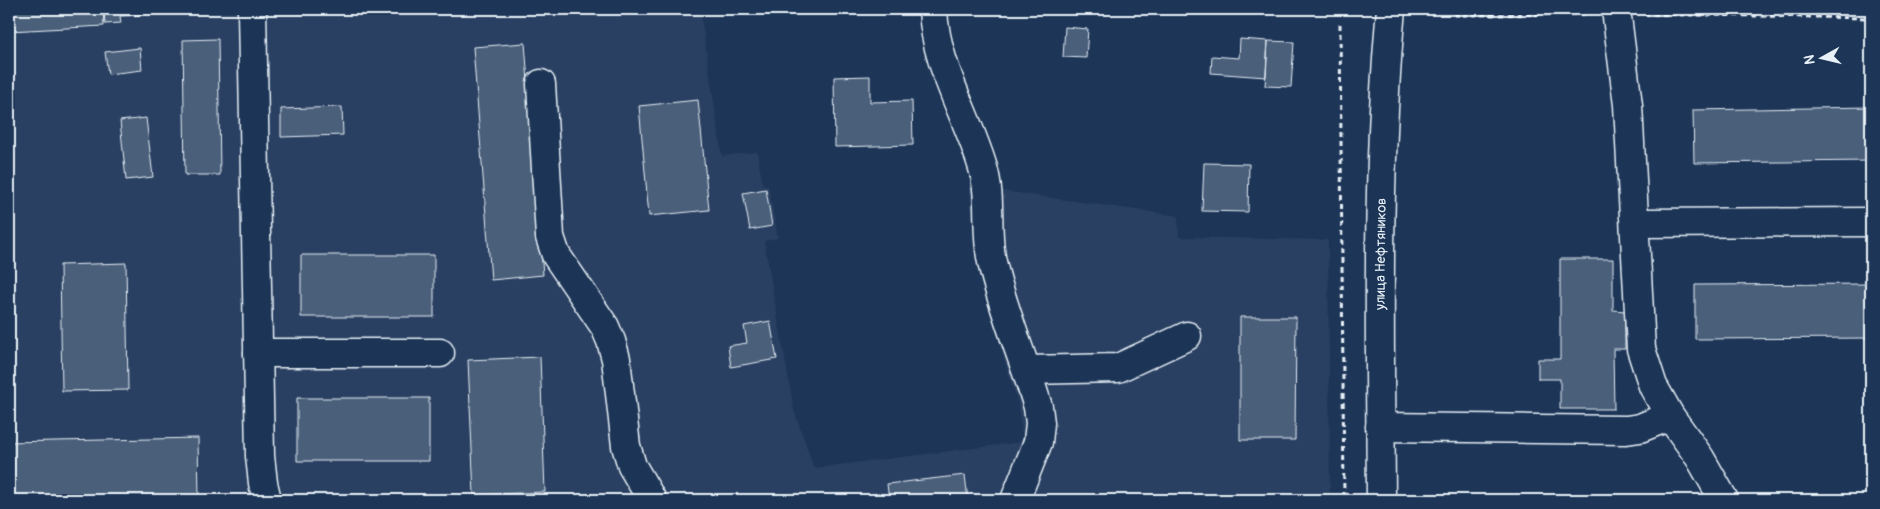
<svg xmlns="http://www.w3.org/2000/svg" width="1880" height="509" font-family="Pangolin,sans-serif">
  <rect width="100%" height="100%" fill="#1d3557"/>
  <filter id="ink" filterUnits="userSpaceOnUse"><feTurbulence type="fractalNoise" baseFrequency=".02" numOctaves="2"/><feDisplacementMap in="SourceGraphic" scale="10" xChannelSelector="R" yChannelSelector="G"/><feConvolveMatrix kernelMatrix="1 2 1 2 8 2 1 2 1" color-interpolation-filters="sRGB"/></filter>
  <g filter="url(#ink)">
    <path fill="#2a4162" d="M9 9H700L722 156 757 152 763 186 768 185 778 238 764 241 794 410 814 468 1023 442 1018 404 980 281 969 186 1178 216 1179 237 1328 240 1330 500H9Z"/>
    <path fill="#495e7a" stroke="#e8f1f8" d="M9 9H103L104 26 9 31Z
      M104 9H141V15L120 16 121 23 105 24Z
      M1065 27 1088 29 1086 58 1063 57Z
      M218 39 220 175H185L183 40Z
      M1240 39 1268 41 1266 77 1211 73 1212 56 1239 58Z
      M1268 41 1294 42 1291 87 1265 86Z
      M525 43 543 275 491 280 473 47Z
      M140 48 142 70 108 74 105 52Z
      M870 76V102L912 101 913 145 835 147 834 77Z
      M698 100 709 210 649 216 639 106Z
      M342 107 343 135 281 137V109Z
      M1871 107V161L1694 163 1693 110Z
      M146 118 153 177 126 180 120 121Z
      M1204 163 1249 164 1248 212 1202 211Z
      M766 189 772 226 750 230 743 193Z
      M301 255H434V317H301Z
      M1560 259H1613V310L1625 311V349H1613L1614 409H1560V379H1538V359H1560Z
      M126 263 128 390 62 391 60 265Z
      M1871 284V338L1695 339V285Z
      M1240 317H1296L1295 440H1240Z
      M770 321 777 359 731 367 728 346 747 343 744 326Z
      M540 357 545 492 474 495 468 360Z
      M297 398H429V461H297Z
      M198 438 199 500H9V442Z
      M965 475 968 500H889L887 484Z"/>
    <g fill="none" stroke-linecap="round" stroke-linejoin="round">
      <defs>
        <g id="minor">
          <path d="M252 9 260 456 263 483 267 500"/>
          <path d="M933 9C935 65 967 114 983 168 992 198 985 231 992 262 1003 311 1024 359 1038 407L1040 423 1038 442 1015 500"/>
          <path d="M1616 9 1628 105 1641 349 1653 386 1670 416 1700 458 1724 500"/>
          <path d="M541 84 550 237 556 255 605 327 611 341 616 359 626 446 632 466 652 500"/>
          <path d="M1635 223 1871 222"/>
          <path d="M258 353H440"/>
          <path d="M1027 370 1118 368 1187 336"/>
          <path d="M1380 427 1626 430 1640 428 1670 416"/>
          <path id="s1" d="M1381 500C1380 336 1376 172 1391 9"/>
        </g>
      </defs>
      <use href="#minor" stroke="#e8f1f8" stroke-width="31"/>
      <path stroke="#e8f1f8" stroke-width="3" stroke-dasharray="5 4" stroke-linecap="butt" d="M1644 14 1871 18
        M1454 15 1588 14
        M1340 24 1344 500"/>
      <use href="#minor" stroke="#1d3557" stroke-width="28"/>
    </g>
  </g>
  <g text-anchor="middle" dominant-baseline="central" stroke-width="4" stroke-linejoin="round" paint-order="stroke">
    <g font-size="14" fill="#e8f1f8" stroke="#1d3557">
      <text stroke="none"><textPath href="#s1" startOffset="246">улица Нефтяников</textPath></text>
    </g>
  </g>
  <rect width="1880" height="509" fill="none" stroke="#1d3557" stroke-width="30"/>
  <rect x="15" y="15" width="1850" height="479" fill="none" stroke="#e8f1f8" stroke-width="2" filter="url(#ink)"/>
  <g transform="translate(1822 58) rotate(262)" stroke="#1d3557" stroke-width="4" paint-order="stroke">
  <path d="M0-4L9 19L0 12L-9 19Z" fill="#e8f1f8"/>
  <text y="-8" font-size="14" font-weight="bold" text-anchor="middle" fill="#e8f1f8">N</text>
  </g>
</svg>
